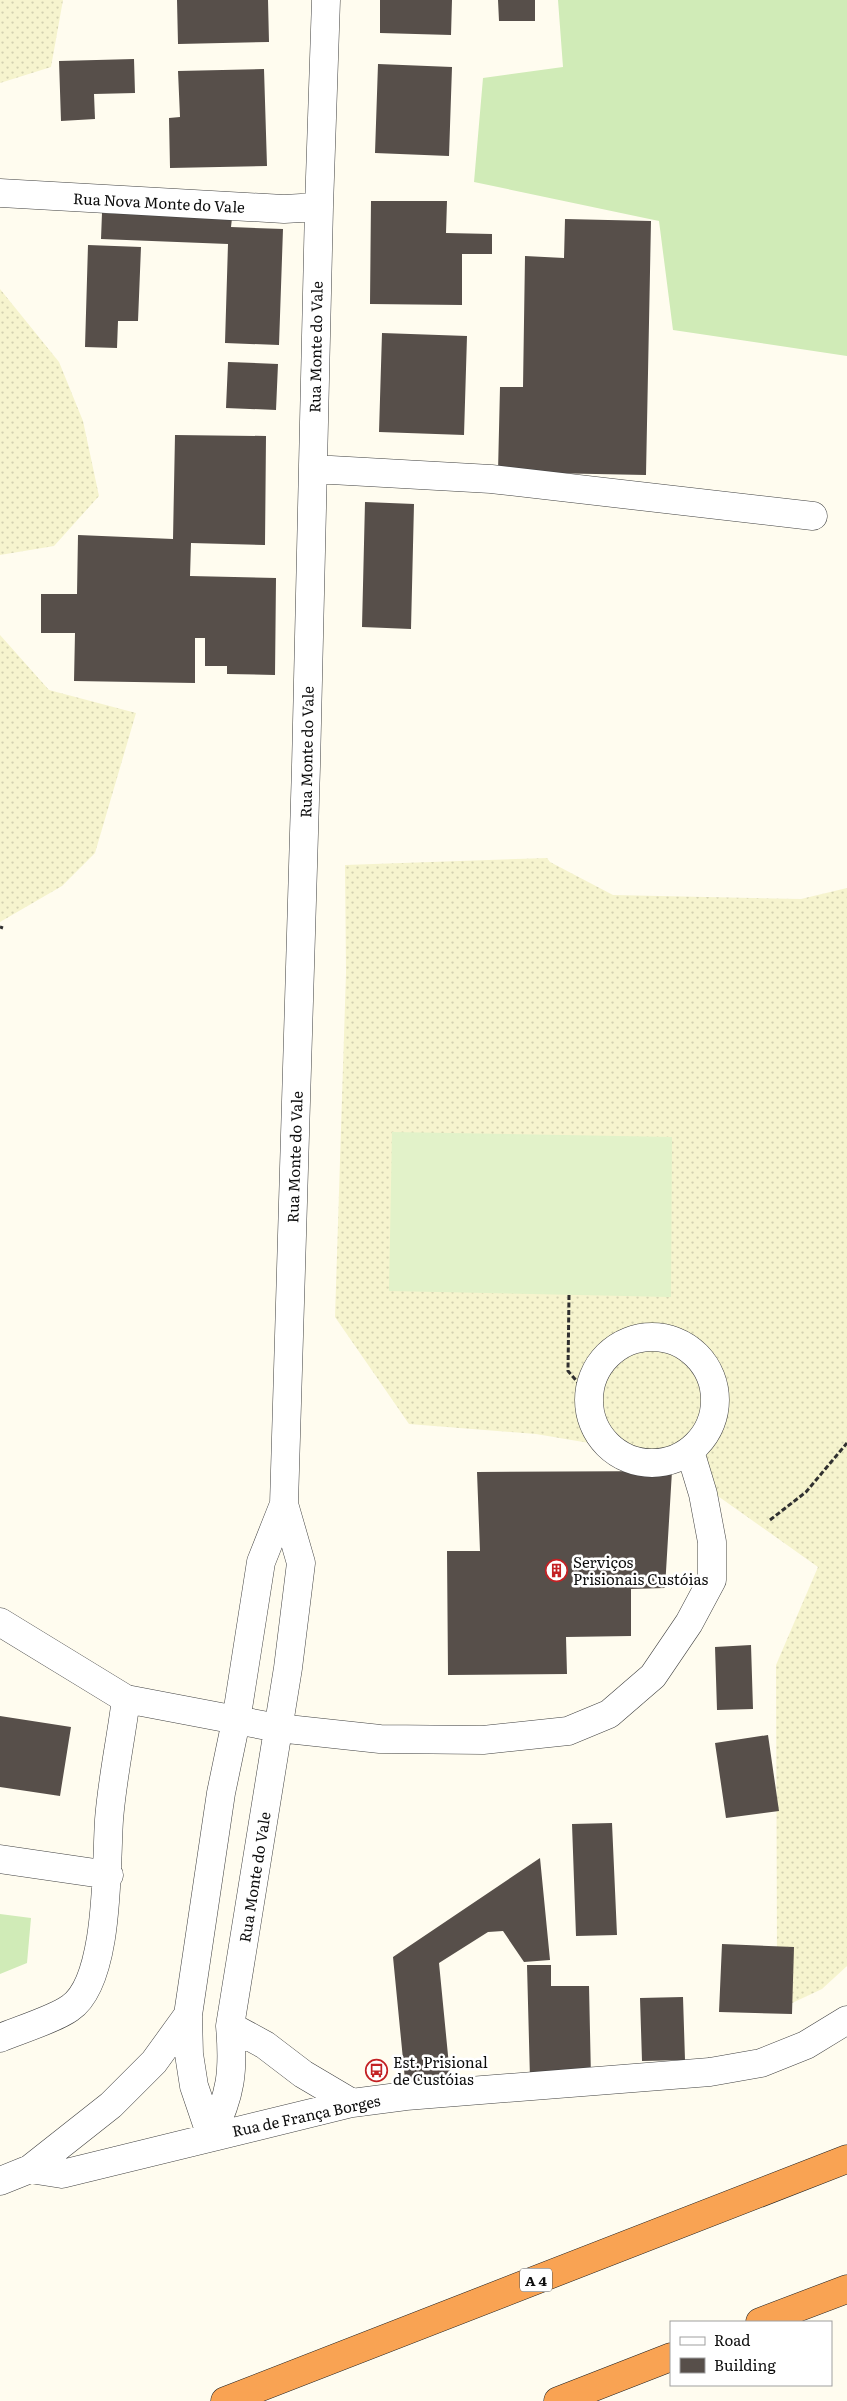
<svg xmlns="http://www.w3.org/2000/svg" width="847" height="2401" font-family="Literata,serif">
  <defs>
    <pattern id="farmland-dots" width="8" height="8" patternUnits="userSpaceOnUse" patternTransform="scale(1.25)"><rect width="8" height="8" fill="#f6f4ce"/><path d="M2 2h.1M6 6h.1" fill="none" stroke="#d2d0b0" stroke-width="1.8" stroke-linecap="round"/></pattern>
  </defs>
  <rect width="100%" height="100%" fill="#fffcef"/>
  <path fill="url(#farmland-dots)" d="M0 0H63L51 67 0 83Z
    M0 289 59 362 83 421 99 496 54 546 0 555Z
    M0 635 49 690 136 713 95 853 62 886 0 922Z
    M547 858 550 862 613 895 801 899 847 888V1966L822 1989 790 2004 777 1963 776 1665 818 1567 660 1455 536 1434 409 1424 335 1317 346 973 345 865Z"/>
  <path fill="#d0ebb7" d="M558 0H847V356L673 330 659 221 474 182 483 78 563 67Z
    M0 1914 31 1918 27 1963 0 1974Z"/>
  <path fill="#e2f2c9" d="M392 1132 672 1137 671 1297 389 1291Z"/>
  <path fill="#574f4a" d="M177 0H268L269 42 178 44Z
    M380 0H452L451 35 380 33Z
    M498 0H535V21H499Z
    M134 59 135 93 94 94 95 119 61 121 59 61Z
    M378 64 452 67 449 156 375 153Z
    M264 69 267 166 170 168 169 118 180 117 178 71Z
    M371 201H447L446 233 492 234V254H462V305L370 304Z
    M102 213 232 218 231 227 283 229 279 345 225 343 228 244 101 239Z
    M565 219 651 221 646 475 498 472 500 387H523L525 256 564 258Z
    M88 245 141 247 138 321H118L117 348 85 347Z
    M382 333 467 336 464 435 379 432Z
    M228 362 278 364 276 410 226 408Z
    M175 435 266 436 265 545 191 543 190 576 276 578 275 675 227 674V666H205V638H195V683L74 681 75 633H41V594H77L78 535 173 539Z
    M365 502 414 504 411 629 362 627Z
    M672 1471 665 1588 631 1589V1636L566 1637 567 1674 448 1675 447 1551H480L477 1472Z
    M751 1645 753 1709 717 1710 715 1647Z
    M0 1716 71 1727 60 1796 0 1787Z
    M768 1735 779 1811 726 1818 715 1743Z
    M612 1823 617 1935 576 1936 572 1824Z
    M540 1858 550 1960 524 1962 503 1931 488 1932 439 1963 451 2086 406 2090 393 1957Z
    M722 1944 794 1947 792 2014 719 2012Z
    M527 1965H551V1986H589L591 2078 530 2079Z
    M683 1997 685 2060 642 2061 640 1998Z"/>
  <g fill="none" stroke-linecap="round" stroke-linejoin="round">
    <defs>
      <path id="minor" d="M0 193 284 209 319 207
        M313 469 491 479 813 516
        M589 1400a63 63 0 1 1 126 0a63 63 0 1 1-126 0Z
        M0 1622 126 1699
        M0 1859 109 1875
        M230 2026 265 2045 303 2074 352 2103
        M0 2038C19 2030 55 2019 70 2008 110 1981 106 1864 109 1820 112 1780 121 1739 126 1699L278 1728 380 1739 483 1740 568 1731 609 1714 653 1676 689 1623 712 1580V1542L703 1494 690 1451
        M211 2136C231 2094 234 2072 230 2026L288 1668 301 1563 284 1504 306 766 319 207 326 0
        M211 2136 194 2086 189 2054 188 2015 221 1793 236 1721 261 1562 284 1504
        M30 2169 111 2105 154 2062 188 2015
        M0 2181 30 2169 62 2174 352 2103 406 2096 710 2072 761 2063 806 2045 847 2020"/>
      <path id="highway" d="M760 2322 847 2289
        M225 2401 847 2159
        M558 2401 671 2357"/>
    </defs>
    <use href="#minor" stroke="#414141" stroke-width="29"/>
    <use href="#highway" stroke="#1f1f1f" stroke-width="29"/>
    <path stroke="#303030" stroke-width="3" stroke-dasharray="5 2.5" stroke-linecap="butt" d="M0 927 3 928
      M569 1295 568 1371 588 1394
      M770 1520 806 1492 847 1443"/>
    <use href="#minor" stroke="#fff" stroke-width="28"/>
    <use href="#highway" stroke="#f9a353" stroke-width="28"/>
  </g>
  <defs>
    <symbol id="building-ring" viewBox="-11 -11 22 22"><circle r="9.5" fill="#fff" stroke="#c32124" stroke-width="1.5"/><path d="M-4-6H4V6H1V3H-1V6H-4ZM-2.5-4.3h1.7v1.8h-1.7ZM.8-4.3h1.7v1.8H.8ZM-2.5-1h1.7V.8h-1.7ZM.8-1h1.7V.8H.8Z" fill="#c32124"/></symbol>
    <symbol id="bus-ring" viewBox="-11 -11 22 22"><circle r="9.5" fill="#fff" stroke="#c32124" stroke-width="1.5"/><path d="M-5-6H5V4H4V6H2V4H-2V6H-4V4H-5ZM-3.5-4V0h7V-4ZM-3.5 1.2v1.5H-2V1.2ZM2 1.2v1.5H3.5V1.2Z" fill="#c32124"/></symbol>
  </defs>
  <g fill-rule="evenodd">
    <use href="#building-ring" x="544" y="1558" width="25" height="25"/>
    <use href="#bus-ring" x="364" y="2058" width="25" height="25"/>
  </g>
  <g text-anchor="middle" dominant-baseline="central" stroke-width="5" stroke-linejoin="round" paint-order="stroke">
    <rect fill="#fff" stroke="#565656" stroke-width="1" x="520" y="2268.5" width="32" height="23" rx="4"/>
    <g font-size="14" font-weight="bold" fill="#0e0e0e">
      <text x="536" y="2280">A 4</text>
    </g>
    <g font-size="15" fill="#0e0e0e" stroke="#fff">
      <text transform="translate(159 202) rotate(3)">Rua Nova Monte do Vale</text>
      <text transform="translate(315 347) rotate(-89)">Rua Monte do Vale</text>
      <text transform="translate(306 752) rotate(-89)">Rua Monte do Vale</text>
      <text transform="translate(294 1157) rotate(-88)">Rua Monte do Vale</text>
      <text transform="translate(254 1877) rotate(-81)">Rua Monte do Vale</text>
      <text transform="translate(306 2115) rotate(-12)">Rua de França Borges</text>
    </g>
    <g font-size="15" fill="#0e0e0e" stroke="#fff" text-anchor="start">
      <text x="573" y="1561">Serviços<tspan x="573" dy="17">Prisionais Custóias</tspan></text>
      <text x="393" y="2061">Est. Prisional<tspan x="393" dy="17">de Custóias</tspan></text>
    </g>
  </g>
  <rect x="670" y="2321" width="162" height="65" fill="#ffffff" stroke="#9f9f9f"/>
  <rect x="680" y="2337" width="25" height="8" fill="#ffffff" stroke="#9f9f9f"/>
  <text x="714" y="2346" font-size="15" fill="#0e0e0e">Road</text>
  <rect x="680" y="2358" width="25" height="15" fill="#574f4a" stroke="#9f9f9f"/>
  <text x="714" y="2371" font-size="15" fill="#0e0e0e">Building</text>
</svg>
